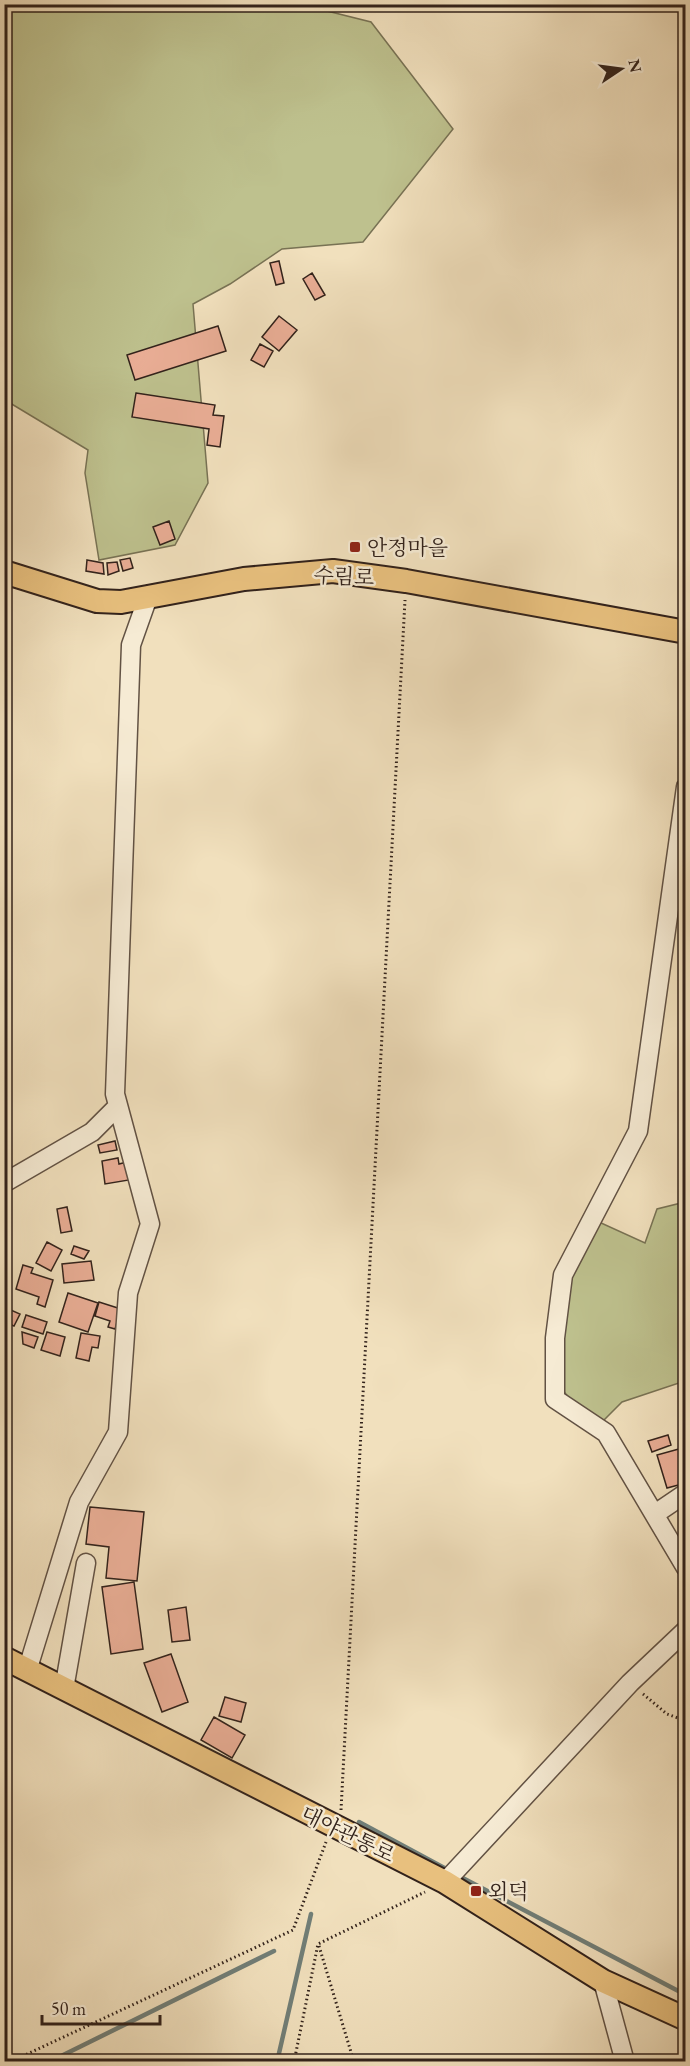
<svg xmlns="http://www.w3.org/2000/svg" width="690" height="2066" font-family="'EB Garamond','Noto Serif KR',serif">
  <rect width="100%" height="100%" fill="#f1e0bd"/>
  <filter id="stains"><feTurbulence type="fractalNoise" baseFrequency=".00333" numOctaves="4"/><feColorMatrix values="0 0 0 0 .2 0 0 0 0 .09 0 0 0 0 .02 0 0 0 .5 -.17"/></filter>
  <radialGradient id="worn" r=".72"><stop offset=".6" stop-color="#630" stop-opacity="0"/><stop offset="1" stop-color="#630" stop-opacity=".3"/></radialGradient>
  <path fill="#bec18e" stroke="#787254" stroke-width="1.5" d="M299 4 371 22 453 129 363 242 282 249 230 284 193 304 208 483 175 545 99 560 85 473 88 450 5 400 4 5Z
    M685 1202V1381L622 1402 602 1422 570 1399 560 1387 569 1283 599 1222 645 1243 657 1209Z"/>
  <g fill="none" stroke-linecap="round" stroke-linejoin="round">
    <path stroke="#717e77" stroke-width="4.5" d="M359 1822 450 1871
      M457 1875 686 1995
      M49 2062 274 1951
      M277 2062 311 1914"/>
  </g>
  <path fill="#eaae96" stroke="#32221b" stroke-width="1.5" d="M279 261 284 283 276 285 270 263Z
    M312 273 325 295 315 300 303 279Z
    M279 316 297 330 279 351 262 337Z
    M218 326 226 351 135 380 127 355Z
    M260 344 273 351 264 367 251 360Z
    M136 393 215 405 213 415 224 416 220 447 207 445 209 429 132 417Z
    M169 521 175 539 160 545 153 527Z
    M130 558 133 568 123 571 120 560Z
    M87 560 103 563 104 574 86 571Z
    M117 562 119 571 108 575 107 563Z
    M115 1141 117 1150 100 1153 98 1145Z
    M118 1158 119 1164 127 1162 129 1180 105 1184 102 1161Z
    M67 1207 72 1231 61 1233 57 1209Z
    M47 1242 62 1250 51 1271 36 1263Z
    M74 1246 89 1251 84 1259 71 1254Z
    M91 1261 94 1280 64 1283 62 1264Z
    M23 1265 33 1268 31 1273 53 1280 45 1307 37 1304 39 1297 16 1289Z
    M68 1293 98 1303 88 1332 59 1322Z
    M99 1302 121 1309 115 1329 108 1327 110 1321 95 1316Z
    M4 1307 20 1314 14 1326 4 1322Z
    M26 1315 47 1322 43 1334 22 1327Z
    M22 1332 38 1337 34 1348 23 1344Z
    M47 1332 65 1337 60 1356 41 1350Z
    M81 1333 100 1336 98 1348 92 1347 89 1361 76 1358Z
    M668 1435 671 1445 652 1452 648 1441Z
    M686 1447V1483L667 1488 657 1455Z
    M90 1507 144 1512 137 1581 106 1578 109 1547 86 1544Z
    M134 1582 143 1649 111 1654 102 1587Z
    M186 1607 190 1640 172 1642 168 1610Z
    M171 1654 188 1702 162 1712 144 1663Z
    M225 1697 246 1703 241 1722 219 1716Z
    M214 1717 245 1735 232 1758 201 1740Z"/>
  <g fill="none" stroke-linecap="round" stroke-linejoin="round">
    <defs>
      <path id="minor" d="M686 787 638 1131 563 1275 555 1338V1399L606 1433 686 1568
        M4 1183 92 1132 118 1106
        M655 1514 686 1493
        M27 1671 79 1502 118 1432 128 1293 150 1224 115 1094 131 645 148 597
        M64 1689 86 1563
        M445 1882 630 1683 686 1630
        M603 1981 625 2062"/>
      <path id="major" d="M4 572 97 601 121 602 244 579 333 571 406 581 686 632
        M4 1658 445 1882 603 1981 686 2019"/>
    </defs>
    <use href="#minor" stroke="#625244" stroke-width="21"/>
    <use href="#major" stroke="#32221b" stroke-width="26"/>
    <path stroke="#32221b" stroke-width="3" stroke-dasharray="1.5 3" stroke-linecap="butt" d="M643 1694 667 1714 686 1721
      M341 1810 405 600
      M319 1946 354 2062
      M680 1996 686 1987
      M10 2062 293 1930 326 1842
      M294 2062 318 1944 425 1892"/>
    <use href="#minor" stroke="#f6ebd4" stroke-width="18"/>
    <use href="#major" stroke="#e8c07e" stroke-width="22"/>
  </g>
  <g fill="#8f2418" stroke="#f6ebd4" stroke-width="2">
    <rect x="349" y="541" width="12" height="12" rx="3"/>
    <rect x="470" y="1885" width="12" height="12" rx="3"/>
  </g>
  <g text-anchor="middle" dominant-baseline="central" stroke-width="5" stroke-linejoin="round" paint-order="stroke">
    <g font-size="21" fill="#32221b" stroke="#f6ebd4" text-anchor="start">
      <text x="367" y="547">안정마을</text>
      <text x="488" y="1891">외덕</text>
    </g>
    <g font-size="21" fill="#32221b" stroke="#f6ebd4">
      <text transform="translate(344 576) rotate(3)">수림로</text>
      <text transform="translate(348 1834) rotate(26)">대야관통로</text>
    </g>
  </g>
  <rect width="690" height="2066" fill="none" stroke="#f1e0bd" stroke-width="24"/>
  <rect x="6" y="6" width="678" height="2054" fill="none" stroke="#32221b" stroke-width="3"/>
  <rect x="12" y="12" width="666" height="2042" fill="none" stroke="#32221b" stroke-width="1.5"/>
  <g transform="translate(621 69) rotate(77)" stroke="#f6ebd4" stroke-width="4.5" paint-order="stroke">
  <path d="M0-4.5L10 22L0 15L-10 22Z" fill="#32221b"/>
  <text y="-9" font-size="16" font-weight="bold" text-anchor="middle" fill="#32221b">N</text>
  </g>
  <path d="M42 2015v9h118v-9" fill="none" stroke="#32221b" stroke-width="3"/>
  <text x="51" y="2015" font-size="18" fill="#32221b" stroke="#f6ebd4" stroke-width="4.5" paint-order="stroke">50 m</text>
  <rect width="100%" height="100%" filter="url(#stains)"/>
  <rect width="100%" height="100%" fill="url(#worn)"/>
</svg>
